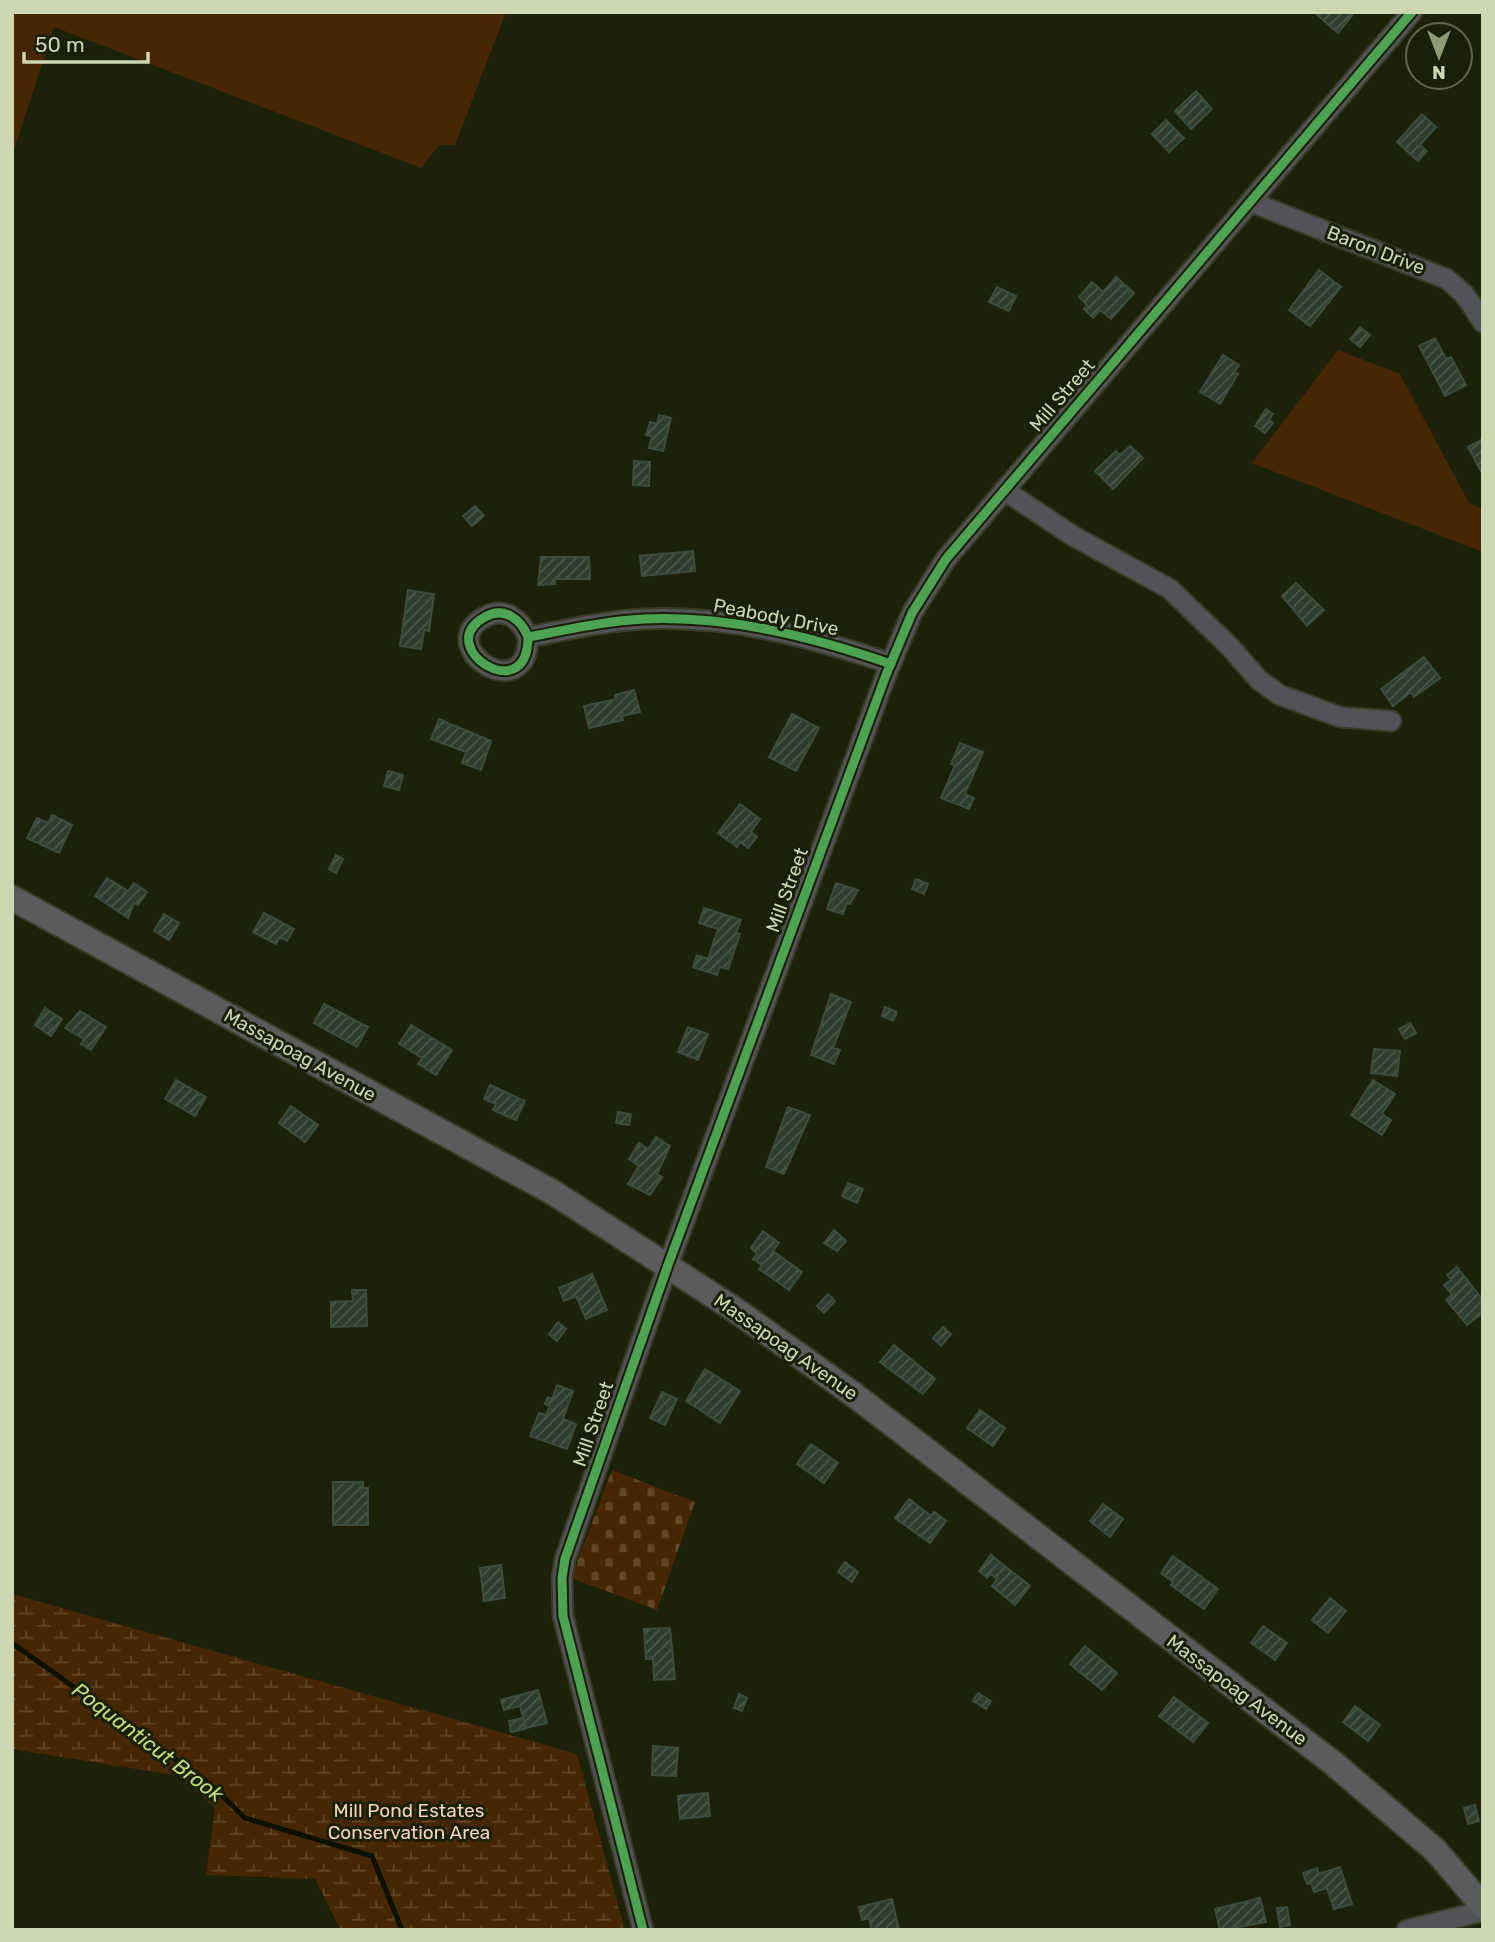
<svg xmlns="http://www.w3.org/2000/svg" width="1495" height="1942" font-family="Rubik,sans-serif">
  <defs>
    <pattern id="wetland-marsh" width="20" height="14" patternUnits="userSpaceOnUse" patternTransform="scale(1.75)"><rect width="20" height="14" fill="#472702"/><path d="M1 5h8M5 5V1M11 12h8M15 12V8" fill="none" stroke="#604624"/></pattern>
    <pattern id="cemetery-stones" width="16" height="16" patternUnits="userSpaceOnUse" patternTransform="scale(1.75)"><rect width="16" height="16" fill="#472702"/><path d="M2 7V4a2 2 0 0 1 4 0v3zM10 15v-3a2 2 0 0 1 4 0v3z" fill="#604624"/></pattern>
    <pattern id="building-hatch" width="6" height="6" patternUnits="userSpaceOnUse" patternTransform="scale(1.75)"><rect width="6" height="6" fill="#2f3d2e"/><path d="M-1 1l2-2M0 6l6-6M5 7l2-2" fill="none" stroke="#4c584a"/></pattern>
  </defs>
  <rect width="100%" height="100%" fill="#1c210a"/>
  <path fill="url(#wetland-marsh)" d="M12 1594 577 1754 625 1930H341L315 1879 206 1875 215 1808 180 1776 12 1749Z"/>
  <path fill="url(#cemetery-stones)" d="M612 1470 695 1502 657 1610 571 1578Z"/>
  <path fill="#472702" d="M12 12H506L455 145H439L421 168 54 27 12 156Z
    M1338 350 1400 374 1469 503 1483 509V552L1252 463Z"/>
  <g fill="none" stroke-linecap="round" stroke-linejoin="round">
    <path stroke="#0c1101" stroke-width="5" d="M12 1643 209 1783 245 1818 372 1856 402 1930"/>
  </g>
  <path fill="url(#building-hatch)" stroke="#3b4d3f" stroke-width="2" d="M1318 12H1355L1338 33 1316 14Z
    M1196 91 1212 109 1191 129 1175 111Z
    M1422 114 1436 127 1420 145 1427 151 1418 161 1397 142Z
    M1166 120 1184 138 1169 152 1152 134Z
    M1319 270 1341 287 1310 326 1289 310Z
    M1116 277 1134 293 1111 319 1100 310 1093 318 1084 309 1087 305 1079 297 1092 282 1103 292Z
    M997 287 1016 296 1009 311 989 302Z
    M1360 327 1370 335 1360 347 1350 339Z
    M1435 338 1446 359 1451 357 1466 385 1445 396 1419 346Z
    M1223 355 1239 365 1234 372 1238 374 1220 404 1200 392Z
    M1266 409 1273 414 1269 420 1273 423 1265 433 1255 426Z
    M659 415 671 418 663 451 649 448 652 436 646 435 650 422 657 424Z
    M1483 439V475L1468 447Z
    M1130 446 1143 458 1113 489 1095 471 1116 451 1120 455Z
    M634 461 650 462 649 486 633 485Z
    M475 506 484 516 472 526 463 516Z
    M693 551 695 571 642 576 640 556Z
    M541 557H589L590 579H555V584L538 585Z
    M1296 583 1324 610 1307 626 1282 596Z
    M408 590 434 594 429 631 424 630 421 649 400 646Z
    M1424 657 1440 678 1414 697 1411 692 1393 706 1381 689Z
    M634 690 640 712 622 716 623 720 589 728 584 706 616 699 615 695Z
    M792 714 819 728 796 771 769 757Z
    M439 719 491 741 481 770 462 763 466 752 431 739Z
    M960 743 983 752 965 794 974 798 969 809 941 798 955 765 951 764Z
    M388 771 403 775 399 790 384 786Z
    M740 804 760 819 751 832 757 837 748 848 740 842 737 847 718 833Z
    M52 815 72 825 59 853 27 838 37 818 48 823Z
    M336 855 343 859 336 873 329 869Z
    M107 878 128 891 134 883 147 892 138 905 134 903 128 918 95 896Z
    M916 879 928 884 924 894 912 889Z
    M836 883 858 890 850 904 847 903 843 914 827 909Z
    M704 908 741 920 736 933 740 934 728 969 720 967 717 975 693 967 697 955 708 959 718 929 699 923Z
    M264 913 294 929 287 941 280 937 276 944 253 932Z
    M164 914 179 923 169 940 154 931Z
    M831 994 851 1002 833 1048 840 1050 834 1064 811 1055Z
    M324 1004 368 1027 357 1047 314 1023Z
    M885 1007 897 1012 893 1021 882 1016Z
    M45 1008 62 1019 51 1036 35 1025Z
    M80 1011 106 1027 91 1050 81 1044 84 1039 65 1028Z
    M1410 1023 1416 1033 1405 1039 1399 1029Z
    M411 1025 452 1050 436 1075 418 1064 422 1058 399 1044Z
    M688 1027 708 1034 698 1060 678 1052Z
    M1374 1049 1400 1051 1397 1076 1371 1073Z
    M176 1080 206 1097 195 1116 165 1099Z
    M1373 1080 1395 1094 1382 1114 1391 1120 1382 1135 1351 1115Z
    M490 1085 525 1101 516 1120 493 1110 496 1104 484 1099Z
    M291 1106 318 1125 305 1142 279 1123Z
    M788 1107 810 1115 784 1174 766 1167Z
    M618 1112 631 1114 629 1125 616 1123Z
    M656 1137 670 1146 657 1174 662 1177 650 1195 628 1184 639 1166 629 1159 639 1143 648 1149Z
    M848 1183 863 1189 857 1203 842 1196Z
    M834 1230 846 1241 837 1251 824 1243Z
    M763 1231 779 1243 773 1251 802 1272 789 1290 759 1269 762 1265 753 1259 757 1254 751 1248Z
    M1457 1267 1483 1300V1313L1467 1325 1446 1300 1452 1295 1444 1285 1451 1280 1447 1275Z
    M592 1274 607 1310 586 1319 576 1296 564 1301 559 1288Z
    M352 1290H366L367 1326 331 1327V1302L353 1301Z
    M828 1294 835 1301 824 1313 817 1306Z
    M558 1322 566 1329 557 1341 549 1334Z
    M943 1327 951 1334 941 1346 933 1338Z
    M894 1345 935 1379 923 1394 880 1362Z
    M705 1369 740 1391 720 1423 686 1401Z
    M557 1385 573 1391 563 1419 576 1424 567 1449 530 1436 539 1413 546 1415 550 1406 545 1404 548 1397 552 1399Z
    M662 1392 677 1399 665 1425 650 1418Z
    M980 1410 1005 1428 993 1446 967 1428Z
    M811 1444 838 1463 824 1483 797 1464Z
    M333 1482H363V1488H368V1525H333Z
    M909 1499 931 1516 934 1512 946 1521 930 1543 895 1518Z
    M1103 1504 1123 1519 1110 1537 1090 1521Z
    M991 1555 1030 1586 1015 1605 992 1586 997 1579 991 1574 987 1578 979 1571Z
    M1173 1556 1218 1589 1204 1609 1171 1585 1173 1582 1161 1573Z
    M845 1562 858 1572 852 1582 838 1572Z
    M501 1565 505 1598 484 1601 480 1568Z
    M1330 1598 1346 1611 1328 1633 1312 1620Z
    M1263 1626 1287 1643 1275 1660 1251 1643Z
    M670 1628 675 1679 654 1680 653 1659H646L644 1629Z
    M1085 1646 1117 1673 1102 1690 1070 1664Z
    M538 1690 547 1723 526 1728 520 1706 504 1710 501 1700Z
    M978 1693 991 1701 986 1709 973 1701Z
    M739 1694 747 1698 742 1711 734 1708Z
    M1174 1697 1208 1723 1193 1742 1159 1716Z
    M1355 1706 1380 1725 1368 1741 1343 1722Z
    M523 1718 525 1729 511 1732 509 1721Z
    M653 1746 678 1748 676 1776 652 1775Z
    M708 1793 710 1816 680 1819 678 1796Z
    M1475 1805 1479 1821 1468 1824 1464 1808Z
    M1340 1867 1352 1904 1334 1909 1327 1888 1314 1892 1311 1883 1307 1884 1303 1873 1317 1868 1319 1874Z
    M1260 1898 1266 1922 1220 1930 1215 1909Z
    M892 1899 899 1930H872L869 1918 862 1920 859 1907Z
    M1287 1907 1290 1925 1280 1927 1277 1908Z"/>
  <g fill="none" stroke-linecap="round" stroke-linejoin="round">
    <defs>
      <path id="minor" d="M1251 202 1447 279 1464 294 1483 322
        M1004 490 1073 536 1170 589 1231 648 1259 680 1280 695 1340 717 1391 721
        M528 637C521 619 504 606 485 617 431 646 528 710 528 637 566 630 605 621 644 619 728 615 813 637 891 664
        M643 1930 563 1616 562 1578 565 1559 668 1265 886 675 912 613 946 559 1412 12
        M1407 1930 1483 1911"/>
      <path id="major" d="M12 898 554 1193 734 1309 853 1394 1333 1763 1435 1850 1483 1906"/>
    </defs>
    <use href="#minor" stroke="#373d27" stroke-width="23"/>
    <use href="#major" stroke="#373d27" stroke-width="28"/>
    <use href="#minor" stroke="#555257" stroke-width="19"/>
    <use href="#major" stroke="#5d5a5e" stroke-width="24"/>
    <defs>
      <path id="cycleway" d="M528 637C521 619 504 606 485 617 431 646 528 710 528 637 566 630 605 621 644 619 728 615 813 637 891 664
        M643 1930 563 1616 562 1578 565 1559 668 1265 886 675 912 613 946 559 1412 12"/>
    </defs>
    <use href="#cycleway" stroke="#1a1f07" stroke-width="13"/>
    <use href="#cycleway" stroke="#4ca352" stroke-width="9"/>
  </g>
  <g text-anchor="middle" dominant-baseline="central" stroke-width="6" stroke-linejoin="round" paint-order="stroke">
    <g font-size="19" fill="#cdd8b2" stroke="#1a1f07">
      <text transform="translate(1376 250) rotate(21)">Baron Drive</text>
      <text transform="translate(1062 395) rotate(-49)">Mill Street</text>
      <text transform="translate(776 617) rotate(11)">Peabody Drive</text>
      <text transform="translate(787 890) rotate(-70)">Mill Street</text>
      <text transform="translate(300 1055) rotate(29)">Massapoag Avenue</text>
      <text transform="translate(786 1347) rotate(35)">Massapoag Avenue</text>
      <text transform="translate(593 1424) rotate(-71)">Mill Street</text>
      <text transform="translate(1237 1690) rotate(37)">Massapoag Avenue</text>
    </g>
    <g font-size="19" fill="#f5d4ba" stroke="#1a1f07">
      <text x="409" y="1810">Mill Pond Estates<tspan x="409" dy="22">Conservation Area</tspan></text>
    </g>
    <g font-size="21" font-style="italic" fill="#c4dc7a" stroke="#1a1f07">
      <text transform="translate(148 1742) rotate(37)">Poquanticut Brook</text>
    </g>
  </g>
  <rect width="1495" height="1942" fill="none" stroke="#cdd8b2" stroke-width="28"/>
  <g transform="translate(1439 56) rotate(180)"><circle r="33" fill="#1a1f07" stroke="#62694b" stroke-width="2"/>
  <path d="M0-5L12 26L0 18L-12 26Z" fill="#8f9877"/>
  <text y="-10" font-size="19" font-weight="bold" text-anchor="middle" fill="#cdd8b2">N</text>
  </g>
  <path d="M24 52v10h124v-10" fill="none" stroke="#cdd8b2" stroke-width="3.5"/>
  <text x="35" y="52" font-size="21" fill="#cdd8b2" stroke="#1a1f07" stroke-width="5" paint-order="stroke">50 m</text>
</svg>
